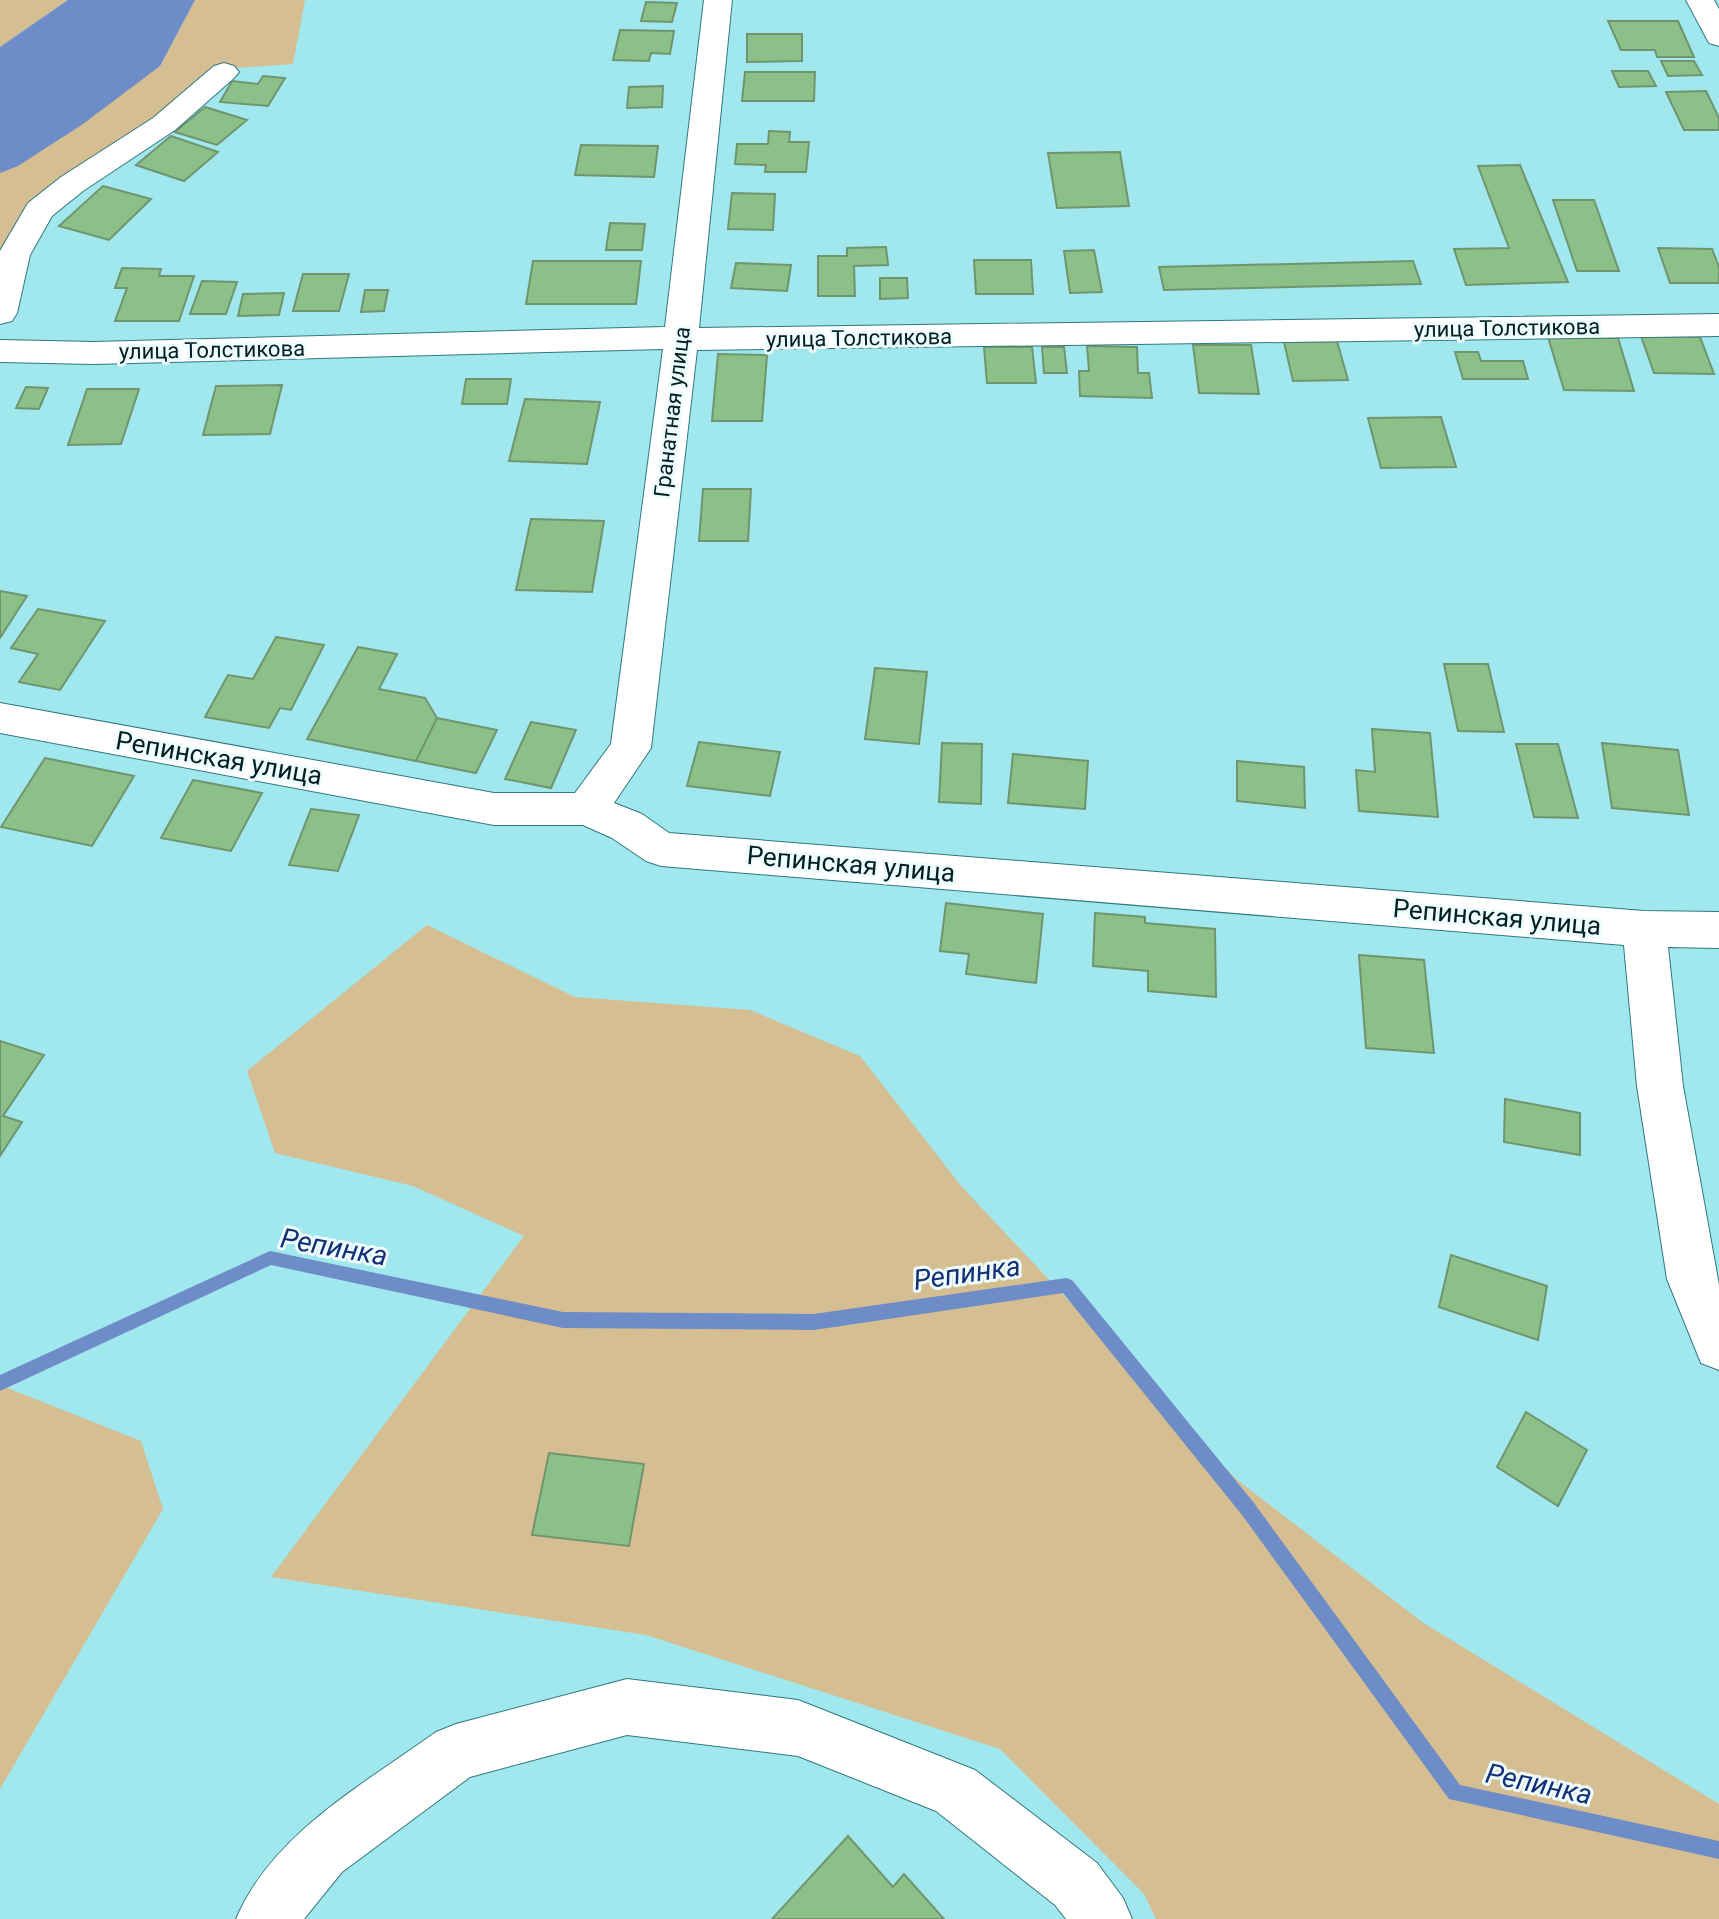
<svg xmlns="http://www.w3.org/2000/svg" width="1719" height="1919" font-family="Roboto,sans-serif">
  <rect width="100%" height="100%" fill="#a0e7ee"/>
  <path fill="#d5be92" d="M0 0H68L0 47Z
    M195 0H305L293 64 236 68 178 101 0 260V173L18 165 160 66Z
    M427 925 575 997 750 1010 860 1056 962 1187 1236 1479 1422 1622 1719 1804V1919H1156L1144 1894 1000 1749 646 1635 271 1577 524 1236 413 1186 275 1153 247 1071Z
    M0 1385 141 1441 163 1509 0 1789Z"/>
  <path fill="#6e8cc7" d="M68 0H195L160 66 83 124 18 166 0 173V47Z"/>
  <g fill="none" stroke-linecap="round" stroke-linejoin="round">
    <path fill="#6e8cc7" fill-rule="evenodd" d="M270 1251 563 1312 814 1314 1066 1278 1072 1280 1254 1503 1460 1785 1719 1841V1859L1449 1799 1242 1515 1063 1293 814 1330 563 1328 271 1265 0 1391V1375Z"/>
  </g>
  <path fill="#8bc089" stroke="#70956e" stroke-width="2" d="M646 2 677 3 672 22 641 21Z
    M1608 21H1678L1694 57H1657L1655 50H1621Z
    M620 30 674 31 670 54 651 53 649 61 613 60Z
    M747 34H802V61L747 62Z
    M1661 61H1694L1702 75 1668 76Z
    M1612 71H1648L1656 86 1619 87Z
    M745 72H815L814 101H742Z
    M263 76 285 78 268 106 220 102 232 81 258 84Z
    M663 86 662 107 627 108 629 87Z
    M1706 91 1719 118V130H1684L1666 92Z
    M205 107 247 120 217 145 175 132Z
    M769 131 790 132 789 142H809L806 172H765L766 165 735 164 737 144H768Z
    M171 136 218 152 184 181 136 165Z
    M581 145 658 146 654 177 575 175Z
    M1120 152 1129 206 1057 208 1048 153Z
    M1520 165 1568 282 1466 285 1454 249 1509 248 1478 166Z
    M103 186 151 199 109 240 59 226Z
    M732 193 775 194 773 230 728 229Z
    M1553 200H1594L1619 271H1577Z
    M610 223 645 224 642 250H606Z
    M886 247 888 265 854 266 855 296H818V256H847V248Z
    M1658 248 1712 249 1719 267V283H1670Z
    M1094 250 1102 292 1070 293 1064 251Z
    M974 260H1031L1033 294H976Z
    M533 261H641L636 304H526Z
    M1413 261 1421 284 1164 290 1159 267Z
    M736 263 791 265 787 291 731 288Z
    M122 268 161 269 159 276H194L179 321H115L127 288H115Z
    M303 274H349L339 311H293Z
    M880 278H907L908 298 880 299Z
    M202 281 237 282 226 314H190Z
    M365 290H388L384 311 361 312Z
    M284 293 279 315 238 316 243 294Z
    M1641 336 1700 337 1714 374 1654 373Z
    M1548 337 1618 338 1634 391 1564 390Z
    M1337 341 1348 380 1293 381 1284 342Z
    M1193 345H1251L1259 394 1199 393Z
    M1087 346 1137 347 1138 373H1149L1152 398 1080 396 1079 371H1089Z
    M984 347H1032L1036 383H987Z
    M1042 347H1064L1067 373H1044Z
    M1455 352H1478L1481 361H1523L1528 379H1463Z
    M718 354 767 355 762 421H712Z
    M466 379H511L507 404H462Z
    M282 385 270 434 203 435 216 386Z
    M26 387 48 388 39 409 16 408Z
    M87 389H139L121 444 68 445Z
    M525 399 600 402 587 464 509 461Z
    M1441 417 1456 467 1381 468 1368 418Z
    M703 489H751L748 541H699Z
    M531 519 604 521 592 592 516 590Z
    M0 591 27 596 0 638Z
    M38 609 105 621 60 690 19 682 38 654 11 648Z
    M276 637 324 645 291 710 280 708 269 728 205 717 228 675 253 679Z
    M358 647 397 654 379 689 425 698 437 718 416 761 307 739Z
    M1444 664H1488L1504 732 1458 731Z
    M875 668 927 672 919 744 865 739Z
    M437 718 497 730 476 773 416 761Z
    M531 722 576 730 551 788 505 779Z
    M1372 729 1430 733 1438 817 1359 811 1356 770 1375 772Z
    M699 742 780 752 770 796 687 786Z
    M942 743 982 744 981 804 939 802Z
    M1602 743 1678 750 1689 815 1612 808Z
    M1516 744H1558L1578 818 1534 817Z
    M1013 754 1088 761 1085 809 1008 803Z
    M45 758 134 776 92 846 1 827Z
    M1237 761 1304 767 1305 808 1237 801Z
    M193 780 262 793 231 851 161 838Z
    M311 809 359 815 338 871 289 865Z
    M946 903 1043 914 1036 983 966 974 969 954 940 951Z
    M1095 913 1145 917V923L1215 929 1216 997 1148 991V971L1093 966Z
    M1359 955 1424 960 1434 1053 1366 1048Z
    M0 1041 44 1055 3 1116 22 1122 0 1156Z
    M1505 1099 1580 1113V1155L1504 1142Z
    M1451 1255 1547 1286 1538 1340 1439 1307Z
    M1526 1412 1587 1450 1558 1506 1497 1467Z
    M549 1453 644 1464 629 1546 532 1535Z
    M848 1836 893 1887 904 1874 944 1919H772Z"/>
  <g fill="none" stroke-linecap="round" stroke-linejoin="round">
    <defs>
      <path id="minor" d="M704 0H732L699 328 1719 314V336L697 350 651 748 614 803 642 814 669 833 1644 911 1719 912V948L1668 947 1683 1086 1719 1285V1370L1701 1363 1667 1279 1637 1086 1624 945 661 866 646 861 612 838 583 825H494L0 733V703L494 793H575L611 744 663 349 94 364 0 362V340L94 342 665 327Z
        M1686 0H1714L1719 9V46L1709 43Z
        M224 63 234 66 239 72 234 78 175 130 83 191 52 216 30 255 17 313 12 321 0 324V251L28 203 61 177 153 118 214 66Z
        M627 1679 798 1700 975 1770 1097 1863 1123 1898 1132 1919H1066L1055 1905 936 1811 798 1756 627 1735 470 1777 342 1872 304 1919H236C272 1834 364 1784 436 1732L456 1724Z"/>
    </defs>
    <use href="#minor" stroke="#31787f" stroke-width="2"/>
    <use href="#minor" fill="#fff" fill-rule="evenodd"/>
  </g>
  <g text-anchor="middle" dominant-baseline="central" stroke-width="6" stroke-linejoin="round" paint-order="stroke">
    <g font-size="22" fill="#021f22" stroke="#effcfd">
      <text transform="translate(1507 328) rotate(-1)">улица Толстикова</text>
      <text transform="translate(859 338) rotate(-1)">улица Толстикова</text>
      <text transform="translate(212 350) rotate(-1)">улица Толстикова</text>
      <text transform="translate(672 412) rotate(-83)">Гранатная улица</text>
    </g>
    <g font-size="26" fill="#021f22" stroke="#effcfd">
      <text transform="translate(219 758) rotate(10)">Репинская улица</text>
      <text transform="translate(851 864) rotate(5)">Репинская улица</text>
      <text transform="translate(1497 917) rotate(5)">Репинская улица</text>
    </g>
    <g font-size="28" font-style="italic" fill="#133076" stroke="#effcfd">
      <text transform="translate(334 1247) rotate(10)">Репинка</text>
      <text transform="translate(967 1273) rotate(-8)">Репинка</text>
      <text transform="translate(1539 1784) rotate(12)">Репинка</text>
    </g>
  </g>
</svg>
